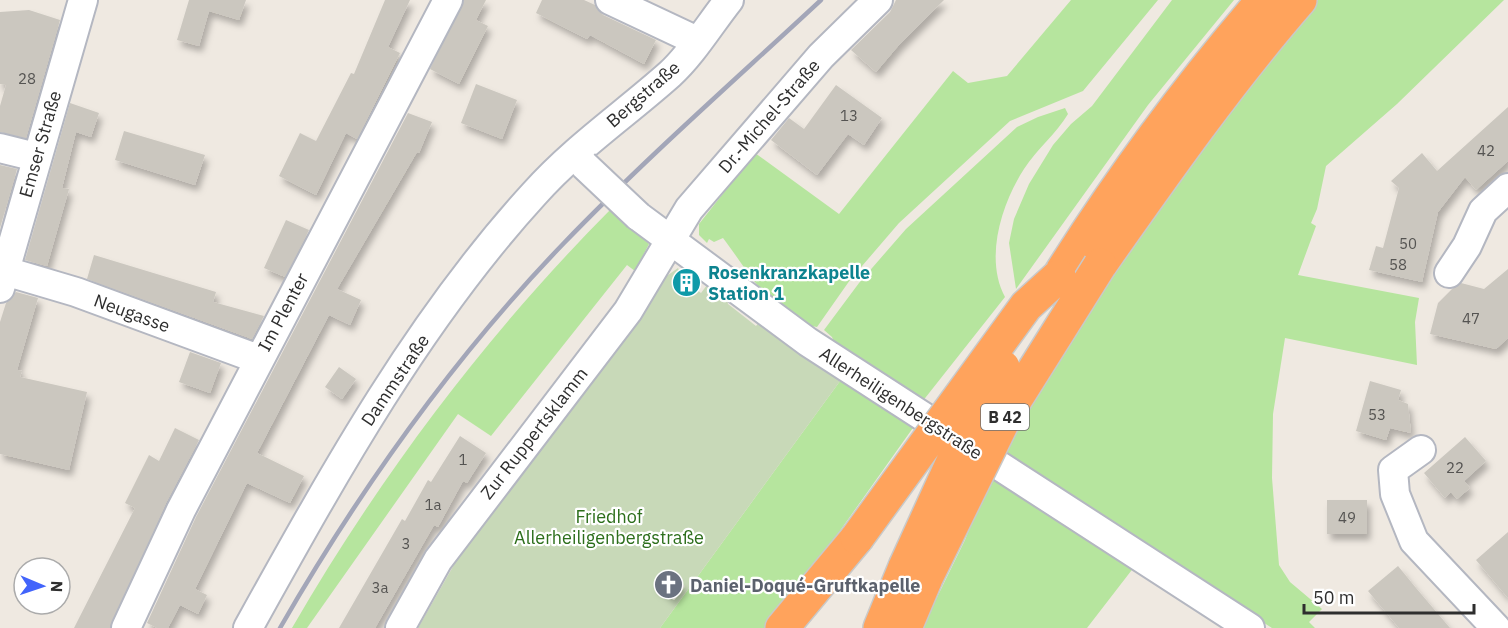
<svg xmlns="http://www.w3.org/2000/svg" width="1508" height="628" font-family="'IBM Plex Sans',sans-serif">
  <defs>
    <filter id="shadow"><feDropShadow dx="3.5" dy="6" stdDeviation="3" flood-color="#0004"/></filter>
  </defs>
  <rect width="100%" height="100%" fill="#efe9e1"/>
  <path fill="#b6e59e" d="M1071 0H1158L1083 91 1010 121 899 223 850 280 817 327C775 322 747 269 723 238L714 242 709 239 707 243 699 235V224L755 153 839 214 953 71 968 83 1007 76Z
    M1172 0H1234L1148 105 1016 289 1009 243 1014 219 1029 184 1053 145 1071 124 1092 106Z
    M1318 0H1504L1397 104 1326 166 1317 209 1311 223 1316 226 1298 275 1419 298 1415 322 1417 365 1285 338 1273 414 1272 478 1279 565 1290 582 1322 609 1309 622 1315 628H1272L1148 549 1087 628H922L965 540 998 456 1101 292 1219 121Z
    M1065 108 1068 114C1056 134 1037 149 1024 169 1002 203 984 258 1005 297L922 402 837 350 832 337 824 330 859 283 906 229 1017 127 1038 117Z
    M610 210 649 244 635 271 627 265 491 436 458 414 307 628H292C380 476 486 335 610 210Z
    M843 377 915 425 771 628H660Z"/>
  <path fill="#c8d9b8" d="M678 268 685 284H689L701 293 710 281 725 291 728 304 756 326 760 321 843 377 660 628H418L459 556 585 391 661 280Z"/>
  <path fill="#cbc7bf" filter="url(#shadow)" d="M189 0H246L239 20 209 11 199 46 177 40Z
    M385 0H410L388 47 400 53 357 139 346 133 316 195 279 176 300 133 316 141 351 73 354 74Z
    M464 0H486L476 20 488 26 459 84 430 69Z
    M542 0H584L595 5 603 15 656 40 644 64 590 35 587 39 536 13Z
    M896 0H944L898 46 876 72 851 50 890 12Z
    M29 10 60 20 26 138 0 132V106L6 85 0 84V12Z
    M476 84 517 100 502 139 461 123Z
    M836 85 882 118 864 145 848 134 817 175 771 140 789 118 804 129Z
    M70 103 99 113 91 137 76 132 62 188 69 189 47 266 25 260Z
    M1508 107V161L1476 190 1465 177 1438 212 1422 282 1369 270 1376 246 1383 248 1399 188 1391 181 1422 153 1437 171Z
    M408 113 432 122 419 153 417 152 337 289 361 300 350 325 329 315 257 453 304 476 290 503 247 483 195 589 207 595 198 614 180 605 168 628H157L147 623 196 517Z
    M124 131 205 155 195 185 115 160Z
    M0 165 17 169 0 228Z
    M286 220 309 230 285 277 264 268Z
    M94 255 216 292 213 302 264 316 252 339 247 337 87 279Z
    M1508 269V338L1496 349 1430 334 1438 303 1452 289 1461 283 1484 289Z
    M16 292 38 298 17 370 22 371 20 377 87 392 69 470 0 454V322L6 303Z
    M190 352 221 363 210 393 179 382Z
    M339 367 356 379 342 399 325 387Z
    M1370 381 1401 390 1398 400 1408 404 1411 433 1390 428 1386 440 1356 431Z
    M175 428 199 440 166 503 110 628H74L135 508 125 503 149 455 159 461Z
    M460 436 486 453 467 483 463 481 438 527 434 525 375 628H339L402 519 405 521 428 480 431 482Z
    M1465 437 1486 461 1464 481 1470 488 1457 499 1451 492 1445 498 1424 473Z
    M1327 500H1367V534H1327Z
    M1508 532V598L1476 560Z
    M1398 566 1416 588 1450 628H1399L1368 591Z
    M664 571 685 586 674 600 654 585Z"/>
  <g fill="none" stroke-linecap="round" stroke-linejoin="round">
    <defs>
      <path id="minor" d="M610 0 697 41
        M0 148 36 157
        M638 216 808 342 1250 628
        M5 271 76 292 258 359
        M1449 273 1467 246 1483 211 1508 188
        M0 288 83 0
        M1421 450 1393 470 1395 494 1414 541 1496 628
        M126 628 181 510 448 0
        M248 628C332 477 417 322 534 194 575 148 624 115 670 74 692 54 710 24 729 0
        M400 628 438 560 628 311 689 209 821 56 878 0"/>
      <path id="highway" d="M1100 265C1164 174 1227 84 1300 0
        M1059 276C1120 179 1188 87 1263 0
        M782 628 857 538
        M880 628 905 567
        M905 628 926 578"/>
    </defs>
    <use href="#minor" stroke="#b4b7c1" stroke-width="32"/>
    <use href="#highway" stroke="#c9c9c9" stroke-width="36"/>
    <use href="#minor" stroke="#fff" stroke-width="28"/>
    <use href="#highway" stroke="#ffa35c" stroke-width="33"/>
    <path stroke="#a3a6b8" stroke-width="4.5" d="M280 628C360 489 453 358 564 243 646 158 735 80 821 0"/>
    <defs>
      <path id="minor-bridge" d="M584 165 638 216"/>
      <path id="highway-bridge" d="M857 538 1026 306 1059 276
        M905 567 956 455 1003 367
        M926 578 1007 413 1100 265"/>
    </defs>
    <use href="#minor-bridge" stroke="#b4b7c1" stroke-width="32" stroke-linecap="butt"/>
    <use href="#highway-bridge" stroke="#c9c9c9" stroke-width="36" stroke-linecap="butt"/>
    <use href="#minor-bridge" stroke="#fff" stroke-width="28"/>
    <use href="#highway-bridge" stroke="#ffa35c" stroke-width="33"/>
  </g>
  <defs>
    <symbol id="building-disc" viewBox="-11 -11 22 22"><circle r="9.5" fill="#0f9aa8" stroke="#fff"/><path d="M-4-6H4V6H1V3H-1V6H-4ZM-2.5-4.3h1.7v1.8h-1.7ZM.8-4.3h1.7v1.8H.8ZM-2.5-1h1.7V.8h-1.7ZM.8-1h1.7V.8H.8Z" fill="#fff"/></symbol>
    <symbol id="church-disc" viewBox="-11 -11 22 22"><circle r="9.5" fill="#6b7280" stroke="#fff"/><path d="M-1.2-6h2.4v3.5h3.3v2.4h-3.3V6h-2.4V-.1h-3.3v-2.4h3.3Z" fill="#fff"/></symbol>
  </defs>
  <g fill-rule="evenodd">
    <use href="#building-disc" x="670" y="266" width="33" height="33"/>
    <use href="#church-disc" x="652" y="568" width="33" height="33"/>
  </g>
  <g text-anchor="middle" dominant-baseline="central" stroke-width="4.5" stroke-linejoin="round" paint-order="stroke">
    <g font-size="15" fill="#555452">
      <text x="27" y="78">28</text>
      <text x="849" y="115">13</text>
      <text x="1486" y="150">42</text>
      <text x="1408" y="243">50</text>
      <text x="1398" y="264">58</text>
      <text x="1471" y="318">47</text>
      <text x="1377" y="414">53</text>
      <text x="463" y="459">1</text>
      <text x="1455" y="467">22</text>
      <text x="433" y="504">1a</text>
      <text x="1347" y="517">49</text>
      <text x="406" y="543">3</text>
      <text x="380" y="587">3a</text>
    </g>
    <rect fill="#fff" stroke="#6d6d6d" stroke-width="1.5" x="981" y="404" width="48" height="26" rx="4.5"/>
    <g font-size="16" font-weight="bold" fill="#2e2e2e">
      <text x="1005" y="417">B 42</text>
    </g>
    <g font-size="18" fill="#2e2e2e" stroke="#fff">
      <text transform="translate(643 94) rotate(-41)">Bergstraße</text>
      <text transform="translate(769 116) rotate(-49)">Dr.-Michel-Straße</text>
      <text transform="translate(40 144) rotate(-74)">Emser Straße</text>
      <text transform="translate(283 312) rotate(-62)">Im Plenter</text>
      <text transform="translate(132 313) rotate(20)">Neugasse</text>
      <text transform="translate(395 380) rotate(-56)">Dammstraße</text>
      <text transform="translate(901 403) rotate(33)">Allerheiligenbergstraße</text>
      <text transform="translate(534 433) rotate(-52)">Zur Ruppertsklamm</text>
    </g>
    <g font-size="18" font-weight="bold" fill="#0d838f" stroke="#fff" text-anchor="start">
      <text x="708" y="272">Rosenkranzkapelle<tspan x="708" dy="21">Station 1</tspan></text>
    </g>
    <g font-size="18" fill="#2c6e1b" stroke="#fff">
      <text x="609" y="516">Friedhof<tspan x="609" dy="21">Allerheiligenbergstraße</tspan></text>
    </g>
    <g font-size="18" font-weight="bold" fill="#5b616d" stroke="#fff" text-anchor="start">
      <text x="690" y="585">Daniel-Doqué-Gruftkapelle</text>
    </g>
  </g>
  <g transform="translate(42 586) rotate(92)"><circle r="28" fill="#ffffff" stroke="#ababab" stroke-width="1.5"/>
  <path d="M0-4.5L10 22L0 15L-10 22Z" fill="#4264fb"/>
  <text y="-9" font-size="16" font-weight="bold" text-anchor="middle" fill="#2e2e2e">N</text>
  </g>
  <path d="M1304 604v9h170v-9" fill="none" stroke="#2e2e2e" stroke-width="3"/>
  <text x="1313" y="604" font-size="18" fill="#2e2e2e" stroke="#ffffff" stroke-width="4.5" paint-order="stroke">50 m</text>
</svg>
